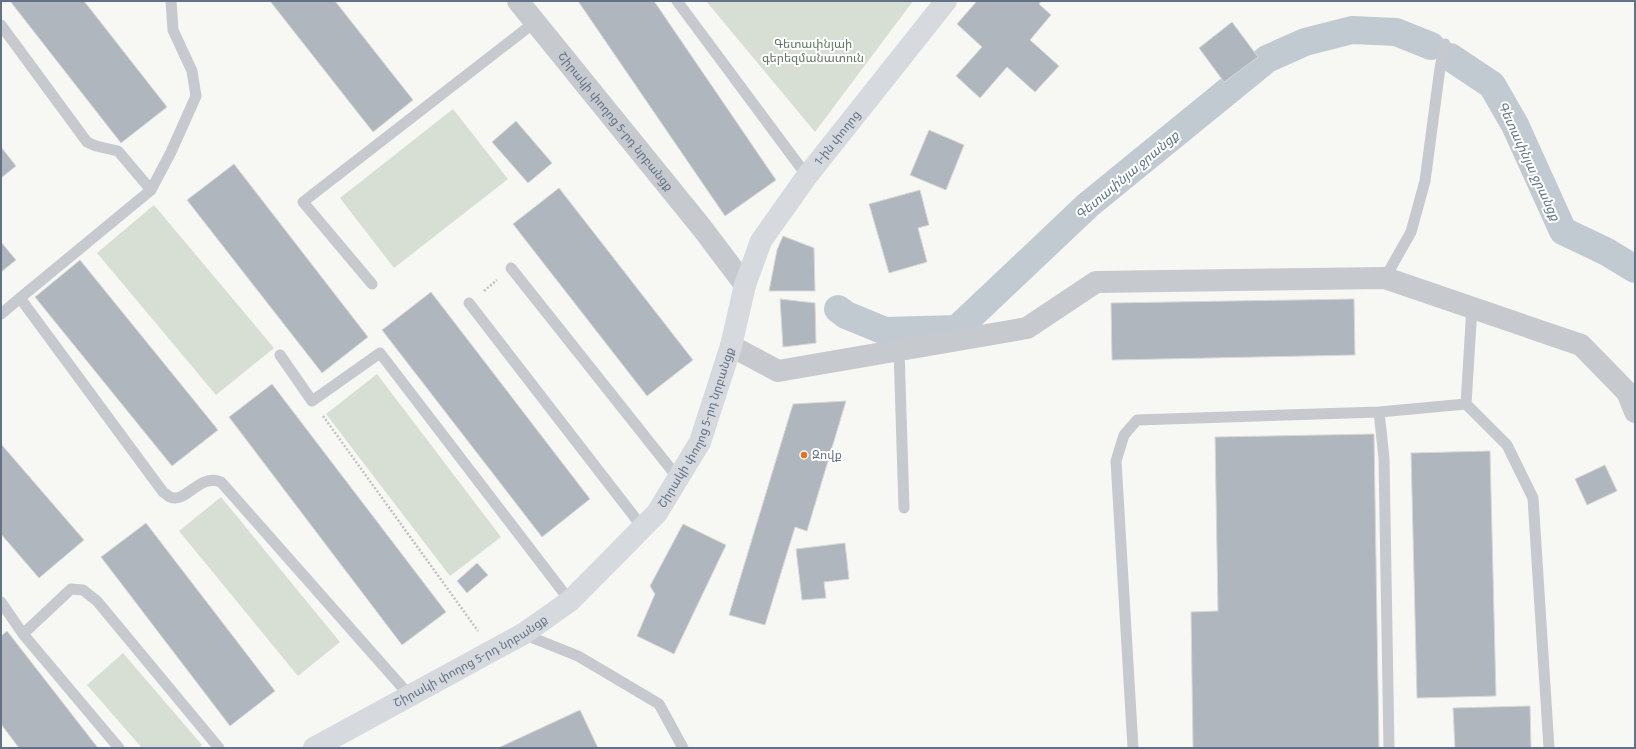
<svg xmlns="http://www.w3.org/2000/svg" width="1636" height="749" font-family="'Fira Sans Condensed','Noto Sans Armenian',sans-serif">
  <rect width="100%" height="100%" fill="#f7f7f4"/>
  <path fill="#d7dfd5" d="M706 1H913L815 132Z
    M453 109 508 179 394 268 340 198Z
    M154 205 274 348 216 395 97 253Z
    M377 374 501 537 450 576 326 414Z
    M221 497 340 642 298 676 179 531Z
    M123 653 202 745 199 748H142L87 685Z"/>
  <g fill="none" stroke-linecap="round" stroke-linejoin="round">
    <path stroke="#c1cad0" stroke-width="28" d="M1450 57 1492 85 1515 125 1563 231 1607 252 1635 269
      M838 309 846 315 885 331 957 329 1088 205 1267 59 1305 42 1352 30 1396 32 1431 46"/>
  </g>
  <path fill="#afb6bd" stroke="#d8d9d6" d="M10 1H84L167 107 121 143Z
    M270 1H335L413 100 373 132Z
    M578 1H654L776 180 725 216Z
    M977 1H1041L1039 4 1051 15 1030 40 1059 66 1035 92 1007 67 980 98 956 76 982 47 957 24Z
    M1232 22 1258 57 1224 82 1199 48Z
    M516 121 552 163 528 183 492 142Z
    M929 130 964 145 946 190 910 175Z
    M1 147 16 166 1 178Z
    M234 164 368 337 322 373 187 200Z
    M559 188 693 360 647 396 513 224Z
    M920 190 929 225 918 228 927 262 889 273 869 204Z
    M783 236 814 248 815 291H769L777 250Z
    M1 242 16 260 1 272Z
    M80 260 218 430 172 466 35 297Z
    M431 292 590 499 542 537 382 330Z
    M780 299 815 303 816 343 783 347Z
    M1354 299 1355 355 1112 360 1111 303Z
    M272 384 446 612 402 645 229 417Z
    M846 401 807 531 795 527 765 625 729 615 793 404Z
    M1374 434 1379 748H1193L1191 612 1218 611 1215 437Z
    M1 444 84 540 39 578 1 534Z
    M1490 451 1496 696 1417 698 1411 453Z
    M1605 465 1617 491 1587 505 1575 479Z
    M146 523 275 691 230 726 101 557Z
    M683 524 726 545 674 654 637 636 655 594 650 586Z
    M845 543 849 579 824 582 826 598 802 600 796 549Z
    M477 563 488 575 467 593 457 581Z
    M7 631 98 748H19L1 724V636Z
    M1530 706 1531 748H1455L1453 708Z
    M580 710 598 748H498Z"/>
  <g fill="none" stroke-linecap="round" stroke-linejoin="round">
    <path stroke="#c0c1c4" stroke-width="2.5" stroke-dasharray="2 2" stroke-linecap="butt" d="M484 291 497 280
      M323 416 478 631"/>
    <path stroke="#c6c9cd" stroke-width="11" d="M171 1 173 30 192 71 196 96 171 152 151 190 20 298 163 492C165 493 168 496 170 497 186 504 199 473 221 482L410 696
      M677 1 807 176
      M1 25 87 142 96 146 118 151 151 190
      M511 268 678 478
      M1385 278 1411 232 1425 181 1440 68 1445 44
      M372 284 303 202 535 22
      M469 303 643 528
      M1472 307 1466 404 1507 445 1533 498 1549 748
      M1 314 20 298
      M899 350 904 508
      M280 355 312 401 380 353 570 601
      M1 602 23 634 71 589 83 590 97 601 219 748
      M23 634 119 748
      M523 634 578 656 659 704 683 748
      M1133 748 1116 461 1124 435 1137 420 1379 412
      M1389 748 1384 458 1379 412 1466 404"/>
    <path stroke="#c6c9cd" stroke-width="22" d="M731 346 778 371 1027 328 1096 282 1385 278 1581 345 1627 392 1635 412"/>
    <path stroke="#c6c9cd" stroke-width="22" id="s1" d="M518 1 702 228 745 285"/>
    <path stroke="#d6dadf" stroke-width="22" id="s2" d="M314 748 523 634 570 601 657 513 700 442 731 346 745 285 761 241 807 176 946 1"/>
  </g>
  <circle fill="#ec6e1e" stroke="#fff" stroke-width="1.5" cx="804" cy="455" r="4"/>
  <g text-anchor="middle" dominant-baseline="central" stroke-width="4" stroke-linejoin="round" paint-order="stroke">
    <g font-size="12" fill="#617860" stroke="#fff">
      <text x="813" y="44">Գետափնյաի<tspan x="813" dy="14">գերեզմանատուն</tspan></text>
    </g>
    <g font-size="12" fill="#647287" stroke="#fff">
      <text stroke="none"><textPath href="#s1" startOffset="155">Շիրակի փողոց 5-րդ նրբանցք</textPath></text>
      <text stroke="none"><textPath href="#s2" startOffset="841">1-ին փողոց</textPath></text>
      <text stroke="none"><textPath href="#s2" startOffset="514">Շիրակի փողոց 5-րդ նրբանցք</textPath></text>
      <text stroke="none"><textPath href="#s2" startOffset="179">Շիրակի փողոց 5-րդ նրբանցք</textPath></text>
    </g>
    <g font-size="12" fill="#647287" stroke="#fff" text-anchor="start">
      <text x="812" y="455">Զովք</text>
    </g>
    <g font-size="13" font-style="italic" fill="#607483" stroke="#fff">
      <text transform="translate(1529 161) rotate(65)">Գետափնյա ջրանցք</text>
      <text transform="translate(1127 175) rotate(-40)">Գետափնյա ջրանցք</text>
    </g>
  </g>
  <rect width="1636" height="749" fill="none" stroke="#647287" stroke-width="4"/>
</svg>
